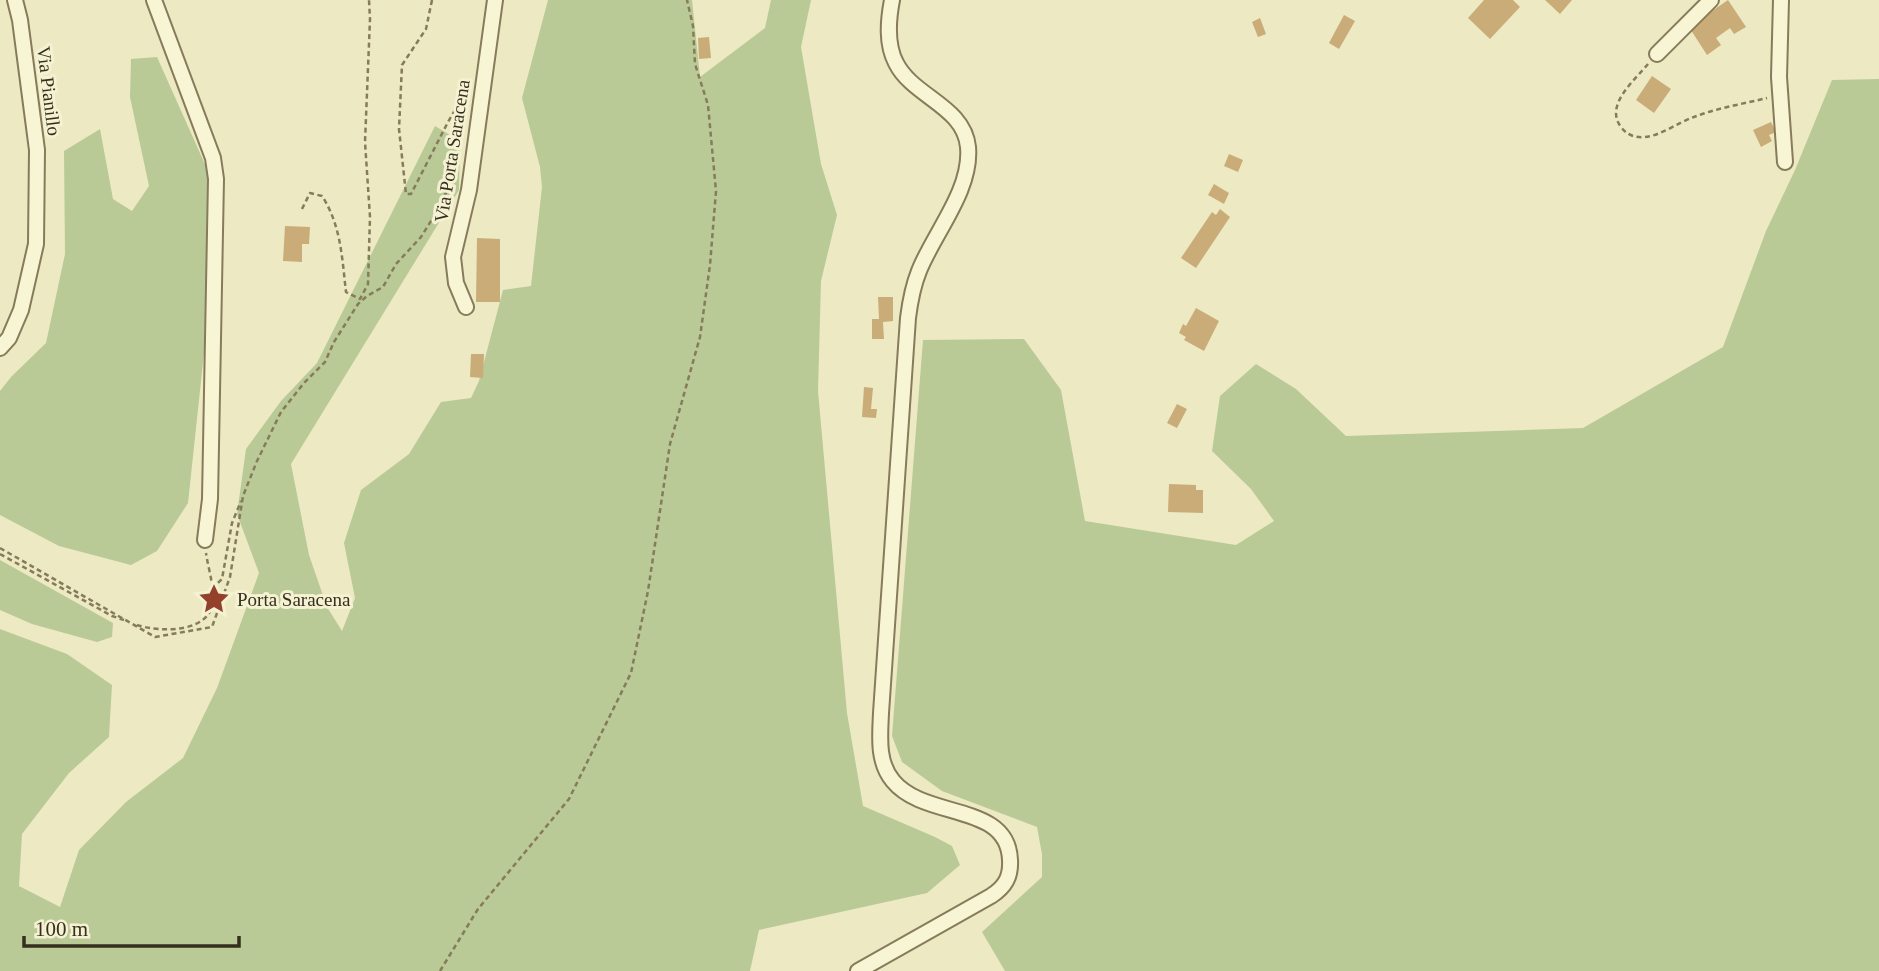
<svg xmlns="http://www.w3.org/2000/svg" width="1879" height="971" font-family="Georgia,serif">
  <rect width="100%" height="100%" fill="#ede9c2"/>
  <path fill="#b9ca97" d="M548 0H692L700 77 765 28 771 0H811L801 47 821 164 837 215 821 281 818 391 847 713 863 806 935 837 952 846 960 865 927 893 759 930 750 971H0V629L67 654 112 685 109 737 69 773 22 834 19 886 60 907 79 850 126 802 183 758 217 688 259 573 237 514 246 449 281 401 317 363 435 126 460 141 459 190 291 464 309 555 327 607 342 631 355 598 344 543 361 490 409 454 441 402 471 398 479 381 503 290 531 286 542 187 540 167 522 98Z
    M157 57 208 171 207 325 188 503 157 551 131 565 59 546 0 515V391L11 377 46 343 65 254 64 151 100 129 113 199 132 211 149 186 130 97 131 59Z
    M1879 79V971H1005L982 932 1042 877V854L1037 827 942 791 902 762 892 736 923 340 1024 339 1061 390 1085 521 1236 545 1274 521 1251 489 1212 451 1220 396 1256 364 1296 389 1346 436 1583 428 1723 347 1766 231 1795 170 1832 80Z
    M0 560 113 623 112 637 97 642 32 624 0 610Z"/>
  <path fill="#caac79" d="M1484 0H1513L1520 7 1490 39 1468 18Z
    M1545 0H1572L1560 14Z
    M1728 0 1746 27 1734 34 1730 28 1716 38 1721 45 1707 55 1689 27Z
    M1344 15 1355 21 1339 49 1329 43Z
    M1260 18 1266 34 1258 37 1252 22Z
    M709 37 711 58 699 59 698 38Z
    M1652 76 1671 89 1654 113 1636 100Z
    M1771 122 1776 132 1769 135 1772 141 1761 147 1753 130Z
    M1229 154 1243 160 1238 172 1224 166Z
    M1214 184 1229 193 1224 204 1208 195Z
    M1220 209 1230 217 1196 268 1181 258 1212 212 1216 215Z
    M285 226 310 227 309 244H302V262L283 261Z
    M477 238 500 239V302H476Z
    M878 297H893V321L883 322 884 339H872V319H879Z
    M1196 308 1219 321 1204 351 1184 340 1186 337 1179 333 1183 324 1186 326Z
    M471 354H484L483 378 470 377Z
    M864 387 873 388 871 409H877L876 418 862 417Z
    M1177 404 1187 409 1177 428 1167 423Z
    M1169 484 1196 485V490H1203V513L1168 512Z"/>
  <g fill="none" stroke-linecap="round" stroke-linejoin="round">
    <defs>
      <path id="minor" d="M154 0 213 158 216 179 210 499 205 540
        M1781 0 1779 77 1785 162
        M1657 54 1711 0
        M466 307 456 283 453 257 469 190 495 0
        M0 348 9 338 21 310 36 244 37 150 20 20 15 0
        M858 971 991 896C1005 887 1011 877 1010 860 1008 802 925 820 893 781 877 762 880 736 881 713L908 318C910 302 913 286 919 271 934 233 972 190 968 147 964 106 913 97 896 63 886 44 888 21 892 0"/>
    </defs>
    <use href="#minor" stroke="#867b5a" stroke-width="18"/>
    <path stroke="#867b5a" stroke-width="2.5" stroke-dasharray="5 3.5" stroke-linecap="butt" d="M432 0 426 29 402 65 399 129 406 194H411L448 122 469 86
      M1648 64C1635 80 1604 105 1621 127 1627 135 1635 138 1645 137 1660 136 1679 122 1694 117 1717 108 1743 104 1767 98
      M302 209 310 193 322 196C341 225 342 258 346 292L360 299 368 284 370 217 365 142 370 19 369 0
      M0 548 155 637 212 627 230 577 243 496 257 461 281 412 304 383 325 362 334 342 358 304 367 296 383 287 396 264 421 237 441 205 457 164
      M0 554 112 616 124 620
      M212 589 222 579 232 523 241 501
      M137 625C161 633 215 633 213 597 213 582 208 567 206 553
      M440 971 478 909 569 799 631 673 648 591 670 444 700 337 710 265 716 191 708 105 695 64 693 26 687 0"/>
    <use href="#minor" stroke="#f8f5d5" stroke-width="14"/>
  </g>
  <defs>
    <symbol id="sight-bare" viewBox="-9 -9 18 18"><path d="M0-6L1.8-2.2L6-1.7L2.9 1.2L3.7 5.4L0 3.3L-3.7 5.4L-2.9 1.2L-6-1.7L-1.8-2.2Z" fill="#94412b" stroke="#f4f2d2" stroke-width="2.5" paint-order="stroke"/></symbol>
  </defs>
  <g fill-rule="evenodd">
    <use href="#sight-bare" x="192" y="577" width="44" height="44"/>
  </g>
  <g text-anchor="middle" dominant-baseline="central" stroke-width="6" stroke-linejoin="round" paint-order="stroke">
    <g font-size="19" fill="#362f1e" stroke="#f4f2d2">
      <text transform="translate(49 91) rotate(83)">Via Pianillo</text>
      <text transform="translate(452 151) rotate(-81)">Via Porta Saracena</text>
    </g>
    <g font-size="19" fill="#362f1e" stroke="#f4f2d2" text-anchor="start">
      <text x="237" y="599">Porta Saracena</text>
    </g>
  </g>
  <path d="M24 936v10h215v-10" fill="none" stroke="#362f1e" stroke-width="3.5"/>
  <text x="35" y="936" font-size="21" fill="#362f1e" stroke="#f4f2d2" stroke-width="5" paint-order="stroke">100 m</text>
</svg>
